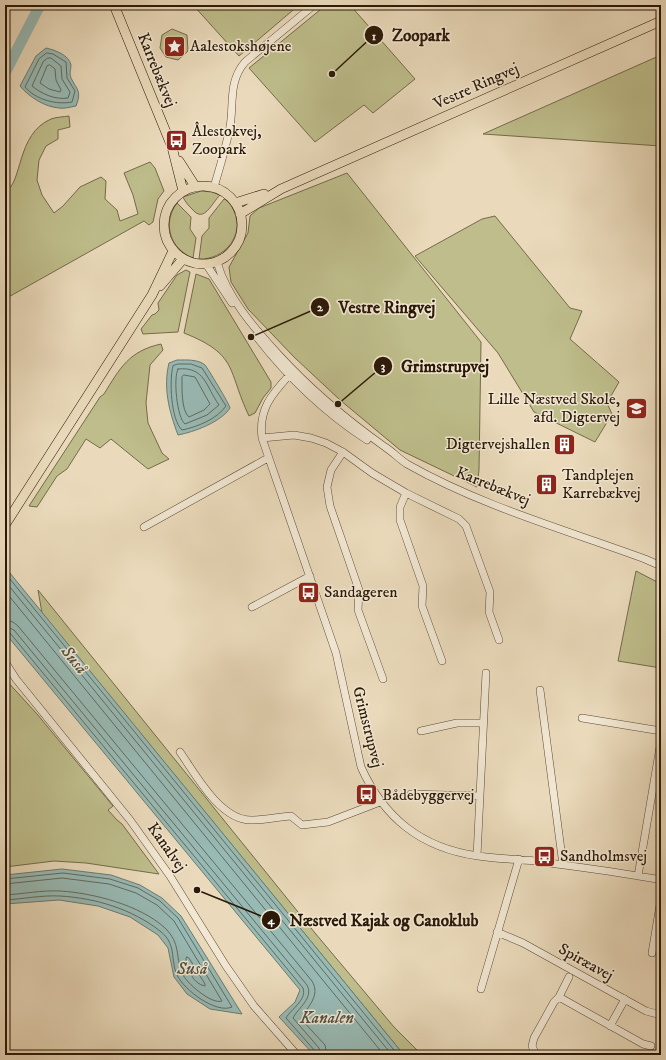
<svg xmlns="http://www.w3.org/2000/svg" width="666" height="1060" font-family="'IM FELL DW Pica',serif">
  <rect width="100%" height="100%" fill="#eadabb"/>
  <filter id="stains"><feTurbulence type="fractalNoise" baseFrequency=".005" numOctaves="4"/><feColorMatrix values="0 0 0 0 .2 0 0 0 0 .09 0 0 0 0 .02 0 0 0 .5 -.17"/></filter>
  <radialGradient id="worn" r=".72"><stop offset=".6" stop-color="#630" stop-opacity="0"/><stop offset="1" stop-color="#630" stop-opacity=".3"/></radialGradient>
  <path fill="#bebd8b" stroke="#746b49" d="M193 5H299L239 56Z
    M326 5H350L415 79 373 113 364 105 315 142 249 68Z
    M172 29 187 35 188 51 178 60 166 57 160 48 162 35Z
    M661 55V146L483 134Z
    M69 116 70 127 58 130V139L46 146 39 160 37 180 42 195 54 213 63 206 80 187 101 177 106 181 105 199 117 210 120 221 138 214 133 195 124 173 150 162 155 168 164 191 158 199 153 222 149 225 144 221 5 299V192C23 183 16 134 51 119 56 117 63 117 69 116Z
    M347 173 481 342 479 470 477 487 400 450 340 400 294 357 248 309 231 282 229 267 248 233 250 216 259 208Z
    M201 191 212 192 220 195C212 203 204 223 193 210 189 206 185 202 183 197Z
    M224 199C229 201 232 206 234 211 245 236 224 260 199 259L202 236 209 228V218Z
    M177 203 191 217 190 229 196 238 193 258C170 249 162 223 177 203Z
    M495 216 570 308 582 311 570 339 619 382 607 403 612 414 595 442 534 412 498 353 415 256 482 219Z
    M186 270 190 272 178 332 143 334 141 329 152 315 155 314 159 310 158 303 177 275Z
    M196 274 209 279 271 382V388L263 398 255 413 249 416C227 370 239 355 184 333Z
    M161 344 163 350 150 365 146 403 148 423 162 453 169 459 148 469 111 439 100 448 86 439 67 469 57 476 37 507 29 506 100 397 104 394C120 368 129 351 161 344Z
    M636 571 661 584V668L618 661Z
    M38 590 315 933 394 1027 422 1055H404L42 613Z
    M5 679 37 714 113 806 108 810 117 820 122 824 159 874 86 863 54 861 5 867Z"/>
  <path fill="#98bab5" stroke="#6c7a6f" d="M46 48C55 50 69 55 71 65 71 69 69 73 71 78 77 90 82 91 76 106 70 107 64 109 59 108 45 107 29 97 20 86L36 56Z
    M177 360C186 360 198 359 205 365 207 367 230 405 230 408 221 422 194 432 178 435 169 411 163 388 169 363Z
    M5 567 404 1055H314L279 1017 295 1002 300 990 5 633Z
    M62 869 111 875 140 885 162 898 181 916 242 1014 210 1009 187 994 174 977 168 948 158 935 130 917 98 906 59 900 5 904V875Z"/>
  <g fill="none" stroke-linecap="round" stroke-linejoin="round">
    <path stroke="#626a5e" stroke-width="1" d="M47 53 53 54 66 62 67 78 75 91 72 102C57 105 36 100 25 87L39 59Z
      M48 58H51L61 66 62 79 70 92 68 98C55 100 42 94 32 86L43 62Z
      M50 65 55 69 56 80 61 90 60 92 49 89 40 83 47 66Z
      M178 364H191L202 368 226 406C217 419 197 427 182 430 171 420 169 380 173 366Z
      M178 369C205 366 206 387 219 405L207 415 185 424C177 418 173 378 178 369Z
      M184 375 195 377 210 404 204 410 189 417C181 411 182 386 182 377Z
      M5 573 398 1055
      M5 581 392 1055
      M5 591 384 1055
      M5 620 13 622 18 626 312 981C321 996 307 1007 301 1019L325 1045 327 1055
      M5 626 14 630 307 985C314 998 298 1008 293 1018L319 1048 321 1055
      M5 631 10 633 303 988C307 1000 291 1009 286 1018L315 1051 316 1055
      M5 879 63 873 110 879 138 888 160 901 178 918 232 1007C216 1014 184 990 177 975 170 959 177 944 160 931 132 909 95 898 60 896 42 895 23 899 5 900
      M5 884 62 878 109 884 136 893 157 905 174 921 222 1001C212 1005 186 983 182 973 175 955 181 944 165 928 140 905 93 893 60 891 42 890 23 894 5 895
      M187 957 189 958 205 984V986C193 984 188 970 186 959Z"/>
    <path stroke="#98bab5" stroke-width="11" d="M5 73 40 5"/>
    <defs>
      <path id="minor" d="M214 187C220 167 226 147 230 127 234 104 228 82 245 62L314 5
        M217 262C227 297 254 328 278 354 310 389 347 420 385 447 393 452 399 459 407 464 481 506 566 530 645 559L661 566
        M206 264 232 303
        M256 336C287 376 324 412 367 440
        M293 371C274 392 258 407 262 438L336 653 361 767C384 818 421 848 478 856 497 859 516 859 535 861 577 867 619 872 661 880
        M262 438 294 435 311 438 326 443 343 452 372 473 406 493 459 519 466 526 490 592 489 612 499 640
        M343 452 331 470 327 487 330 506 359 590 358 610 383 679
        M406 493 400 507V520L423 586 422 606 442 661
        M144 527 268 458
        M252 607 310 576
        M5 662 16 679 130 820 170 876 226 966 254 1006 297 1055
        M540 690 563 865
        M582 718 661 731
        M421 731 457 723H484
        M180 752C196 775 220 820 251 820 264 820 277 817 291 816L302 825 328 822 380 802
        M411 794 480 796
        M477 856 486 673
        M638 876 661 741
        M497 932 523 943 646 1011 661 1015
        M652 953 661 899
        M481 989 519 859
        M559 997 569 977
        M610 1026 625 999
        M536 1055 532 1046 534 1038 554 1002 559 997 643 1044 651 1046
        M659 1055 661 1043"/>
      <path id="major" d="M114 5 172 147 183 191
        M179 161 195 186
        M164 225a39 39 0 1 1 78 0a39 39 0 1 1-78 0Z
        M235 203 264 194
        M240 214 281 189 661 21
        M160 286 183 259
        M5 525 152 295 173 251"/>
    </defs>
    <use href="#minor" stroke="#5b4934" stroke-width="8"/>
    <use href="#major" stroke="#2b1907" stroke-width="10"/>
    <use href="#minor" stroke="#f1e7d3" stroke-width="7"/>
    <use href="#major" stroke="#eadabb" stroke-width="9"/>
  </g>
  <defs>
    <symbol id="sight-square" viewBox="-11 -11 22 22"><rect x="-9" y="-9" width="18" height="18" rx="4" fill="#8f2418" stroke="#f1e7d3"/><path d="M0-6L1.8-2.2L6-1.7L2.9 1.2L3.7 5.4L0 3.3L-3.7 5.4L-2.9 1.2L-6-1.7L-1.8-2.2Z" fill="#fff"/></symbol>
    <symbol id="bus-square" viewBox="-11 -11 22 22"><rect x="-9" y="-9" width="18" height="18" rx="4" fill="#8f2418" stroke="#f1e7d3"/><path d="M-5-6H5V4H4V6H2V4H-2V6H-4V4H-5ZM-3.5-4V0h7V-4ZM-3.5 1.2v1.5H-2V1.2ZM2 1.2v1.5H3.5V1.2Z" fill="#fff"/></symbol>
    <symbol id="school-square" viewBox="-11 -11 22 22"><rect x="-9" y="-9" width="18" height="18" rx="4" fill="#8f2418" stroke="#f1e7d3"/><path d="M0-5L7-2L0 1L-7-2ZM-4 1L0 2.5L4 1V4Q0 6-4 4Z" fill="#fff"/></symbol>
    <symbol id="building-square" viewBox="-11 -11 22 22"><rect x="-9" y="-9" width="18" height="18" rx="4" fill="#8f2418" stroke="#f1e7d3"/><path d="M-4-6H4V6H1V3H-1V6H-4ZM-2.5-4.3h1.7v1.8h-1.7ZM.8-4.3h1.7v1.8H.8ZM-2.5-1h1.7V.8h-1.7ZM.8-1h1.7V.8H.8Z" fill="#fff"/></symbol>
  </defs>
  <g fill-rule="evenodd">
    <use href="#sight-square" x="162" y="34" width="25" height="25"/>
    <use href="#bus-square" x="164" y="128" width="25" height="25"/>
    <use href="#school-square" x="624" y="396" width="25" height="25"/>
    <use href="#building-square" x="552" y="432" width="25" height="25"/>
    <use href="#building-square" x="534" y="472" width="25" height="25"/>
    <use href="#bus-square" x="296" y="580" width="25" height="25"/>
    <use href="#bus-square" x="354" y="782" width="25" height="25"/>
    <use href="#bus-square" x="532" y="844" width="25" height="25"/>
  </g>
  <g text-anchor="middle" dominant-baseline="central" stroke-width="3" stroke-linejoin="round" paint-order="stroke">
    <g font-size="16" fill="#2b1907" stroke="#f1e7d3" text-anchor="start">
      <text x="190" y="46">Aalestokshøjene</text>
      <text x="192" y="131">Ålestokvej,<tspan x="192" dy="18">Zoopark</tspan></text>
      <text x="620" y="399" text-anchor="end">Lille Næstved Skole,<tspan x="620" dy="18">afd. Digtervej</tspan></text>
      <text x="550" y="444" text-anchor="end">Digtervejshallen</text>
      <text x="562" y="475">Tandplejen<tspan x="562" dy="18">Karrebækvej</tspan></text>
      <text x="324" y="592">Sandageren</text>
      <text x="382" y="795">Bådebyggervej</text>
      <text x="560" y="856">Sandholmsvej</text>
    </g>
    <g font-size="16" fill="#2b1907" stroke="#f1e7d3">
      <text transform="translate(157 70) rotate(68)">Karrebækvej</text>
      <text transform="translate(476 86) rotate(-24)">Vestre Ringvej</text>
      <text transform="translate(493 486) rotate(22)">Karrebækvej</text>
      <text transform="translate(368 727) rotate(76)">Grimstrupvej</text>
      <text transform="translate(167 847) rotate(55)">Kanalvej</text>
      <text transform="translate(586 962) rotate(29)">Spiræavej</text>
    </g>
    <g font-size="17" font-style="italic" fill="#515144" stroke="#f1e7d3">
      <text transform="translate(74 660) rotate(51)">Suså</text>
      <text x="192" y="969">Suså</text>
      <text x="327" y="1018">Kanalen</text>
    </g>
  </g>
  <path fill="none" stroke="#2b1907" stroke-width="1.5" d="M332 74L374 35M251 337L320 307M338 404L383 366M197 890L271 920"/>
  <g fill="#2b1907" stroke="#f1e7d3" stroke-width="1.5">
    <circle cx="332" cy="74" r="4"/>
    <circle cx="251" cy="337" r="4"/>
    <circle cx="338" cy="404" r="4"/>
    <circle cx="197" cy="890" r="4"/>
    <circle cx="374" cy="35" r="10"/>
    <circle cx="320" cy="307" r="10"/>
    <circle cx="383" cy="366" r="10"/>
    <circle cx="271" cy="920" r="10"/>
  </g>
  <g font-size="12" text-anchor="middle" font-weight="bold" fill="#fff">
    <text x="374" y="40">1</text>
    <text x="320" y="311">2</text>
    <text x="383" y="370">3</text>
    <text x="271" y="924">4</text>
  </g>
  <g font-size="17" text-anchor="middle" font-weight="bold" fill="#2b1907" stroke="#f1e7d3" stroke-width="3" stroke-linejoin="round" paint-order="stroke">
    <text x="421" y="41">Zoopark</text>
    <text x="387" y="313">Vestre Ringvej</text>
    <text x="445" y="372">Grimstrupvej</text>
    <text x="384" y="926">Næstved Kajak og Canoklub</text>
  </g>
  <rect width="666" height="1060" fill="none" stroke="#eadabb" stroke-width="20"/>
  <rect x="6" y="6" width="654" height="1048" fill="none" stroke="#2b1907" stroke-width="2"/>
  <rect x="10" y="10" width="646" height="1040" fill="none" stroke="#2b1907"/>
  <rect width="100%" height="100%" filter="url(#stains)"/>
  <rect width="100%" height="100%" fill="url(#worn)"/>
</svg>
